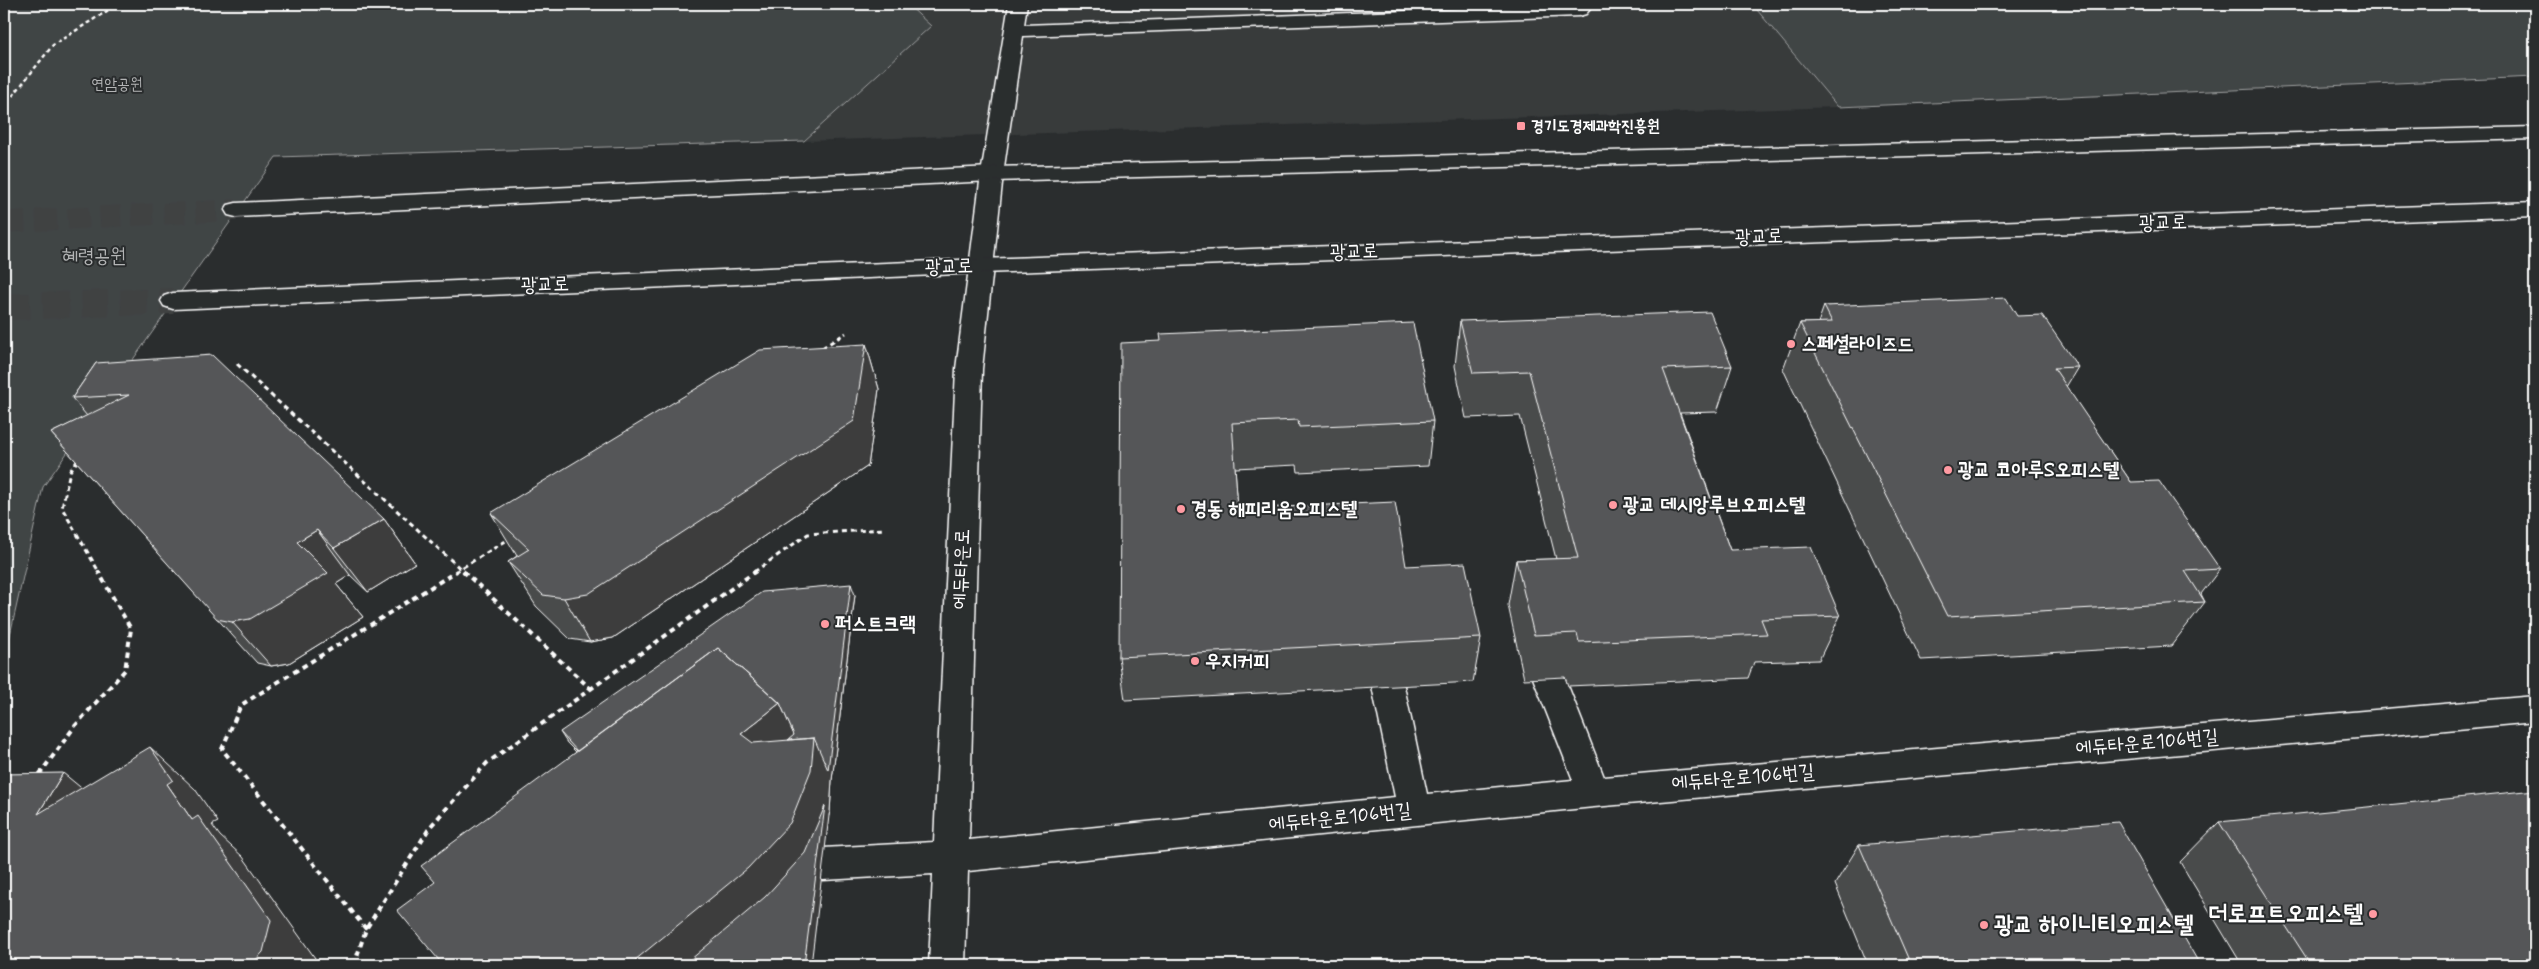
<svg xmlns="http://www.w3.org/2000/svg" width="2539" height="969" font-family="Mynerve,'Poor Story',sans-serif">
  <rect width="100%" height="100%" fill="#2a2d2e"/>
  <filter id="ink" filterUnits="userSpaceOnUse"><feTurbulence type="fractalNoise" baseFrequency=".02" numOctaves="2"/><feDisplacementMap in="SourceGraphic" scale="10" xChannelSelector="R" yChannelSelector="G"/><feConvolveMatrix kernelMatrix="1 2 1 2 8 2 1 2 1" color-interpolation-filters="sRGB"/></filter>
  <g filter="url(#ink)">
    <path fill="#373a3b" d="M907 4H1752L1838 107 804 141 930 26Z"/>
    <path fill="#414445" stroke="#a0a2a2" d="M4 4H907L931 26 804 141 276 157 43 487 4 662Z
      M1752 4H2535V77L1838 107Z"/>
    <g fill="none" stroke-linecap="round" stroke-linejoin="round">
      <path stroke="#3f4243" stroke-width="21" stroke-dasharray="21 11" stroke-linecap="butt" d="M4 222 236 210"/>
      <path stroke="#3f4243" stroke-width="26" stroke-dasharray="26 13" stroke-linecap="butt" d="M4 307 173 301"/>
      <defs>
        <path id="minor" d="M1009 4H1027L1024 25 1594 4 1586 14 1579 16 1023 36 1003 174 982 369 969 840 1395 797 1372 686 1377 677 1388 673 1399 677 1404 686 1427 794 1573 780 1533 678 1538 669 1549 665 1560 669 1565 678 1604 777 2535 696V722L1594 807 968 871 965 965H929L933 874 823 880 811 875 806 864 811 853 823 848 934 842 956 369 981 174Z"/>
        <path id="major" d="M2535 127V139L992 181 236 217 228 215 225 210 228 205 236 203 992 167Z
          M2535 202V216L981 273 173 309 164 306 161 301 164 296 173 293 981 259Z"/>
      </defs>
      <use href="#minor" stroke="#fff" stroke-width="3"/>
      <use href="#major" stroke="#fff" stroke-width="3"/>
      <path stroke="#fff" stroke-width="2.5" stroke-dasharray="4 3" stroke-linecap="butt" d="M4 107 53 45 118 4
        M4 197V206"/>
      <path stroke="#fff" stroke-width="3" stroke-dasharray="5 4" stroke-linecap="butt" d="M822 348 846 333
        M237 364 464 572
        M78 460 70 471 62 508 99 572
        M455 572 509 539
        M754 572 808 534 885 529"/>
      <path stroke="#fff" stroke-width="4" stroke-dasharray="5.5 4.5" stroke-linecap="butt" d="M463 571 591 689
        M39 775 75 726 125 670 131 629 98 571
        M366 929 222 749 241 705 457 571
        M354 965 366 929 430 827 487 763 756 571"/>
      <use href="#minor" fill="#2a2d2e" fill-rule="evenodd"/>
      <use href="#major" fill="#2a2d2e" fill-rule="evenodd"/>
    </g>
    <path fill="#494b4c" stroke="#fff" d="M1824 306 2017 316 2078 367 2066 387 2131 482 2220 569 2201 594 2205 602 2171 646 1921 660 1783 369 1800 323H1818Z
      M1460 321 1732 366 1717 412 1680 413 1730 550 1840 616 1819 660 1754 662 1748 678 1568 686 1565 677 1524 679 1508 605 1516 560 1556 559 1520 416 1466 418 1455 366Z
      M1161 341 1433 421 1428 466 1298 472 1297 465 1235 468 1238 509 1406 566 1481 638 1473 682 1125 700 1119 657Z
      M866 344 879 389 868 466 613 638 590 642 570 639 536 606 508 562 517 556 491 513Z
      M96 363 384 519 415 563 368 592 350 575 336 584 363 617 289 663 271 666 257 663 51 433 87 416 72 398Z
      M855 595 832 780 830 812 829 815V816L435 882 576 752 567 743 560 732Z
      M2219 822 2535 965H2242L2180 862Z
      M1859 845 2200 965H1868L1835 884Z"/>
    <path fill="#3c3d3e" stroke="#fff" d="M866 344 879 389 868 466 613 638 590 642 564 598Z
      M384 519 415 563 368 592 334 548Z
      M317 530 350 575 336 584 363 617 289 663 271 666 232 622 297 542Z
      M851 584 855 595 832 780 830 812 829 815V816L811 965H804L810 863 702 965H629L814 738Z
      M780 703 799 746 766 773 741 734Z
      M150 747 195 789 218 822 212 825 220 836 243 857 315 958 313 965H251L192 820 167 784Z
      M63 773 113 814H38Z"/>
    <path fill="#555758" stroke="#fff" d="M2006 298 2017 316 2042 315 2078 367 2054 368 2131 482 2159 481 2220 569 2185 571 2205 602 1947 616 1800 323 1832 322 1824 306Z
      M1710 312 1732 366 1663 369 1730 550 1811 547 1840 616 1761 619 1767 634 1579 642 1577 633 1534 635 1516 560 1578 558 1529 371 1473 373 1460 321Z
      M1413 323 1433 421 1299 427 1298 420 1232 423 1238 509 1395 502 1406 566 1465 563 1481 638 1119 657 1121 343 1161 341 1160 334Z
      M866 344 854 421 588 594 564 598 543 595 508 562 529 549 491 513 760 350Z
      M212 355 384 519 334 548 317 530 297 542 328 573 250 619 232 622 217 619 51 433 129 395 72 398 96 363Z
      M851 584 828 770 814 738 788 740 794 735 780 703 718 648 577 751 560 732 762 592Z
      M718 648 780 703 741 734 753 743 814 738 811 770 790 823 748 868 629 965H443L397 910 435 882 421 866Z
      M150 747 173 780 167 784 192 820 198 816 271 920 263 952 251 965H4V774L63 773 38 814Z
      M2535 790V965H2311L2219 822Z
      M825 806 804 965H684L765 897 805 853Z
      M2118 822 2200 965H1911L1859 845Z"/>
  </g>
  <g fill="#ff9aa2" stroke="#2a2d2e" stroke-width="2">
    <rect x="1516" y="121" width="10" height="10" rx="2.5"/>
    <circle cx="1791" cy="344" r="5"/>
    <circle cx="1948" cy="470" r="5"/>
    <circle cx="1613" cy="505" r="5"/>
    <circle cx="1181" cy="509" r="5"/>
    <circle cx="825" cy="624" r="5"/>
    <circle cx="1195" cy="661" r="5"/>
    <circle cx="2373" cy="914" r="5"/>
    <circle cx="1984" cy="925" r="5"/>
  </g>
  <g text-anchor="middle" dominant-baseline="central" stroke-width="4" stroke-linejoin="round" paint-order="stroke">
    <g font-size="16" fill="#b3b4b5" stroke="#2a2d2e">
      <text x="117" y="84">연암공원</text>
    </g>
    <g font-size="16" font-weight="bold" fill="#fff" stroke="#2a2d2e" text-anchor="start">
      <text x="1531" y="126">경기도경제과학진흥원</text>
    </g>
    <g font-size="20" fill="#fff" stroke="#2a2d2e">
      <text transform="translate(2163 223) rotate(-2)">광교로</text>
      <text transform="translate(1759 237) rotate(-2)">광교로</text>
      <text transform="translate(1354 252) rotate(-2)">광교로</text>
      <text transform="translate(949 267) rotate(-2)">광교로</text>
      <text transform="translate(545 285) rotate(-2)">광교로</text>
      <text transform="translate(962 569) rotate(-88)">에듀타운로</text>
      <text transform="translate(2147 743) rotate(-5)">에듀타운로106번길</text>
      <text transform="translate(1743 778) rotate(-5)">에듀타운로106번길</text>
      <text transform="translate(1340 818) rotate(-6)">에듀타운로106번길</text>
    </g>
    <g font-size="20" fill="#b3b4b5" stroke="#2a2d2e">
      <text x="94" y="256">혜령공원</text>
    </g>
    <g font-size="20" font-weight="bold" fill="#fff" stroke="#2a2d2e" text-anchor="start">
      <text x="1801" y="344">스페셜라이즈드</text>
      <text x="1958" y="470">광교 코아루S오피스텔</text>
      <text x="1623" y="505">광교 데시앙루브오피스텔</text>
      <text x="1191" y="509">경동 해피리움오피스텔</text>
      <text x="835" y="624">퍼스트크랙</text>
      <text x="1205" y="661">우지커피</text>
    </g>
    <g font-size="24" font-weight="bold" fill="#fff" stroke="#2a2d2e" text-anchor="end">
      <text x="2363" y="914">더로프트오피스텔</text>
      <text x="1994" y="925" text-anchor="start">광교 하이니티오피스텔</text>
    </g>
  </g>
  <rect width="2539" height="969" fill="none" stroke="#2a2d2e" stroke-width="20"/>
  <rect x="10" y="10" width="2519" height="949" fill="none" stroke="#fff" stroke-width="2" filter="url(#ink)"/>
</svg>
